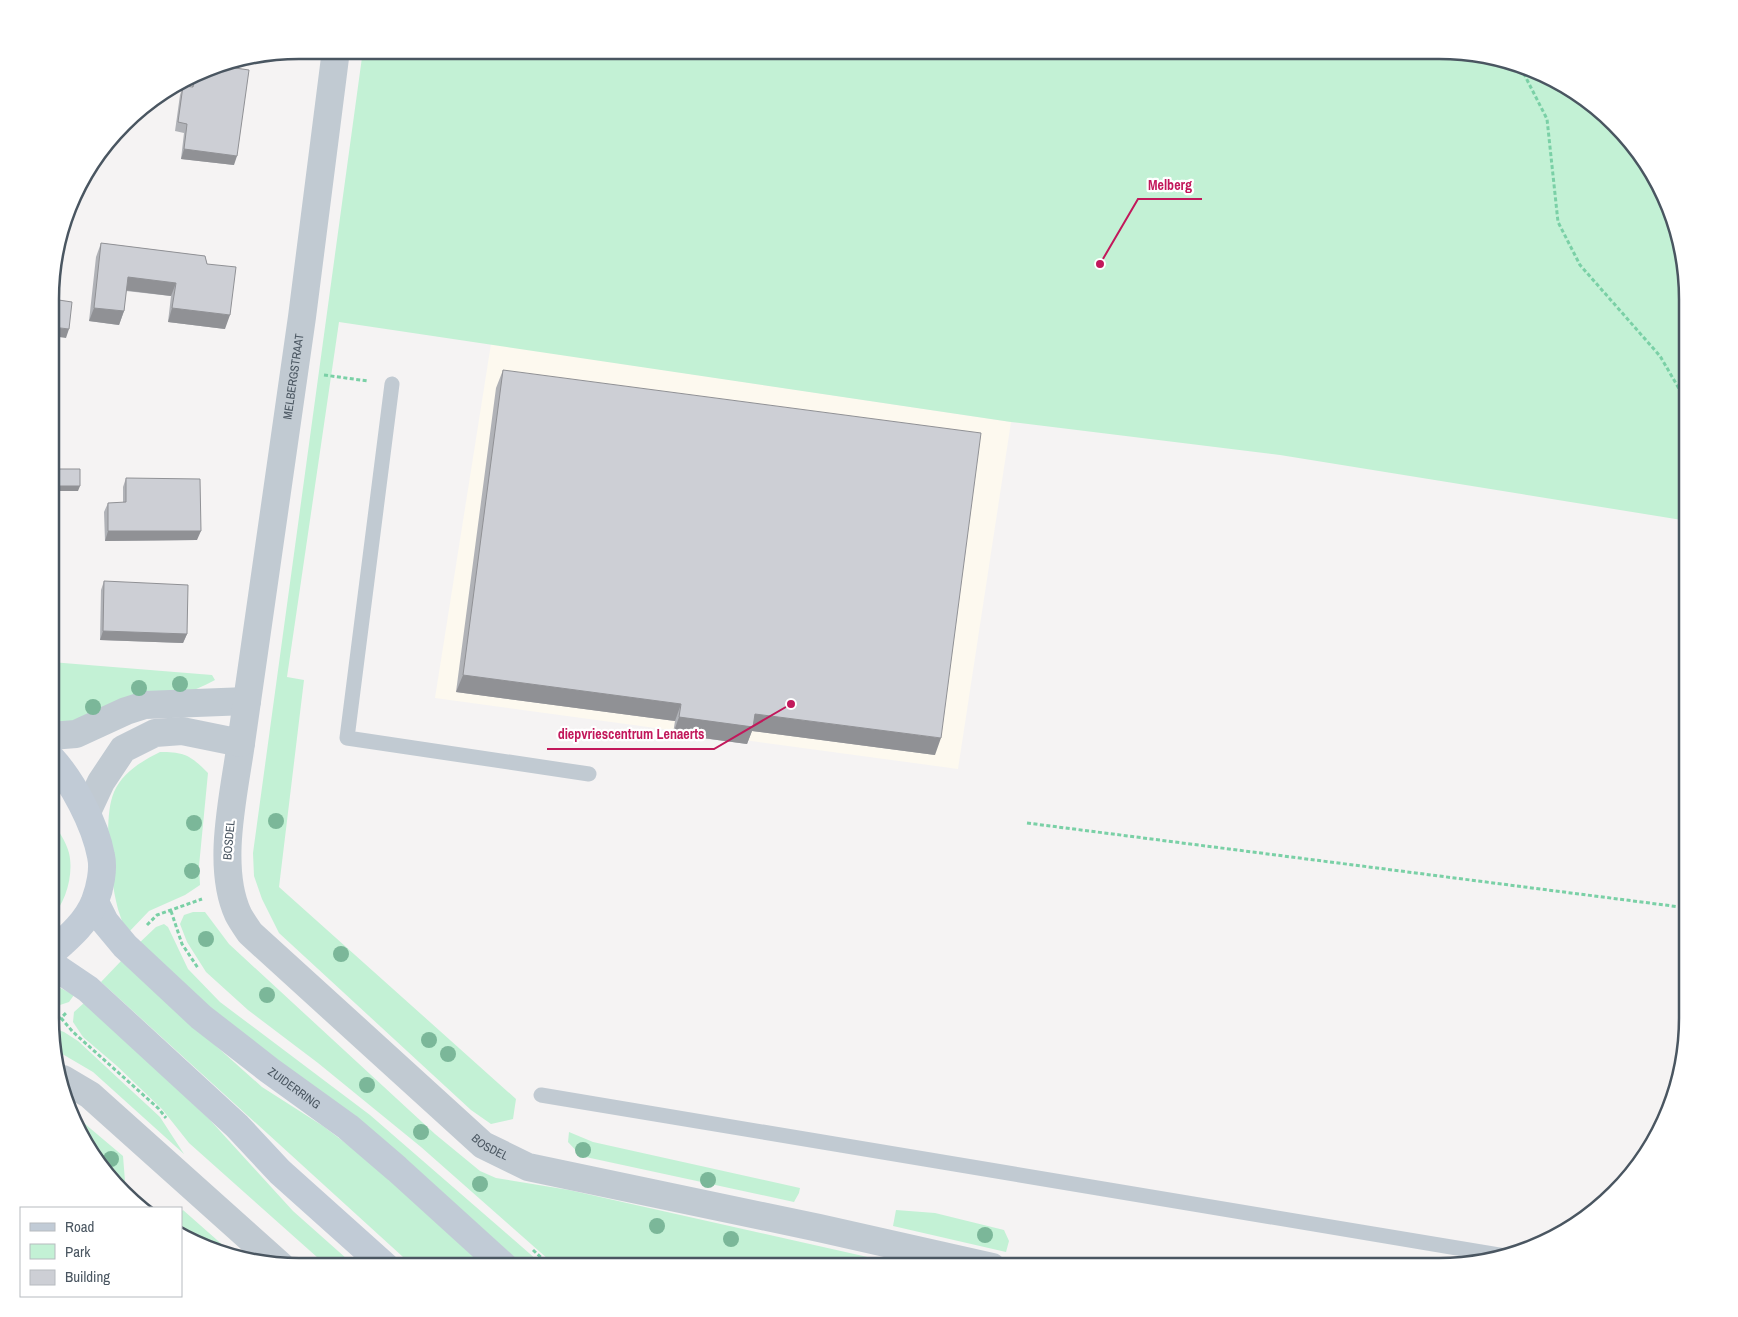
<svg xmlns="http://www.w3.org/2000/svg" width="1738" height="1317" font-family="'Archivo Narrow',sans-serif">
  <rect width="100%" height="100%" fill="#f5f3f3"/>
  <path fill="#fdf9ef" d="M491 344 1011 422 958 769 435 698Z"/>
  <path fill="#c3f1d5" d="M363 50 1455 51 1534 69 1603 112 1662 189 1683 250 1688 298V521L1280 455 1011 422 339 322 287 677 304 680 279 887 516 1099 513 1119 491 1124 471 1110 279 933 262 899 254 876 253 853Z
    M51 662 212 675 215 680C192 693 167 699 142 706 112 713 82 721 51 727Z
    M160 752C185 752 190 755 208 773L199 866 200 885 185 895 149 911 127 934C123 923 118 912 116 901 110 873 103 818 114 792 123 772 142 761 160 752Z
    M51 818C57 829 66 841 69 853 74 874 66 903 51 918Z
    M193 912H205L229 944 435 1134 480 1171 496 1178 569 1190 912 1267H557L421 1147 318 1063 248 1010 206 972 187 942 180 924 184 915Z
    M164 924 168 927 188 969 220 1002 370 1115 545 1267H525L371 1130 277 1066 136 946 156 927Z
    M121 961 262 1087 323 1126 385 1173 490 1267H414L101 982Z
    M51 983 74 995 69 1002 51 1008Z
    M84 1003 130 1044 210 1120 293 1211 356 1267 327 1266 189 1143 162 1109 117 1066 83 1037 73 1022 74 1012Z
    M53 1028 64 1032 78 1041 160 1117 184 1154 93 1072 64 1055 55 1052 51 1038Z
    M72 1113 123 1156 125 1181 122 1183 108 1171 76 1129Z
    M569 1132 593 1142 800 1188 799 1193 794 1202 581 1156 568 1142Z
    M183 1210 234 1255 204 1248 181 1234V1212Z
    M896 1210 935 1213 1004 1230 1009 1241 1006 1252 893 1226Z
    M1096 1258H1119L1157 1267H1097Z"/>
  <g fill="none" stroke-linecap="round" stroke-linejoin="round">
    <path stroke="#7ad0a6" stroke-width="3" stroke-dasharray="4 2.5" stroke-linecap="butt" d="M1515 64 1522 70 1547 119 1558 222 1580 265 1660 356 1688 404
      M324 375 368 381
      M1027 823 1688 908
      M171 911 182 944 198 968
      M147 925 157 915 202 899
      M61 1018 73 1032 159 1109 166 1118
      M51 1019 61 1018 67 1012
      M533 1250 551 1267"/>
    <path stroke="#c1cad2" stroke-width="15" d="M392 384 347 738 589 774
      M541 1095 1505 1256"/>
    <g stroke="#c1cad2" stroke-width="28">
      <path id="s1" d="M241 743C234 794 216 866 238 914 241 920 246 927 250 933L483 1145 528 1167 819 1228 992 1267"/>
      <path d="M63 1079 90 1095 281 1266"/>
    </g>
    <g stroke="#c1cad2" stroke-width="28">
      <path d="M51 736 76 734 126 711 145 705 247 701"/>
      <path id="s2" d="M87 812 101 782 123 749 155 733 182 731 241 743 302 317 336 50"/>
    </g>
    <g stroke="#c1cbd6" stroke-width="28">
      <path id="s3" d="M95 902 105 922 125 946 201 1017 269 1070 348 1127 397 1169 505 1267"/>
      <path d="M51 953C68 938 87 922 95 901 100 888 104 869 101 856 95 824 73 782 51 758"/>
      <path d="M51 964 88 989 237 1126 280 1172 386 1267"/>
    </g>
  </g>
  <g fill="#7bb799">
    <circle cx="180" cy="684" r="8"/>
    <circle cx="139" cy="688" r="8"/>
    <circle cx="93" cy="707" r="8"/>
    <circle cx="276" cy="821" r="8"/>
    <circle cx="194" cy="823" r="8"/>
    <circle cx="192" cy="871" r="8"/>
    <circle cx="206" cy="939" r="8"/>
    <circle cx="341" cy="954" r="8"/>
    <circle cx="267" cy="995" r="8"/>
    <circle cx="429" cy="1040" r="8"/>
    <circle cx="448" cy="1054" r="8"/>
    <circle cx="367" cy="1085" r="8"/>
    <circle cx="421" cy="1132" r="8"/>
    <circle cx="583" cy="1150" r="8"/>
    <circle cx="111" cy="1159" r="8"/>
    <circle cx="708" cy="1180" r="8"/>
    <circle cx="480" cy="1184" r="8"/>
    <circle cx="657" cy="1226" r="8"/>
    <circle cx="985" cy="1235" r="8"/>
    <circle cx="731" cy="1239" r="8"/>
  </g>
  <path fill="#b0b2b7" d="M215 65 234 165 181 159 184 133 175 131 180 95 183 86 192 87 193 78Z
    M101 243 205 256 225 329 168 322 171 296 126 291 124 311 119 325 89 321 96 257Z
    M503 370 935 755 752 731 747 744 673 734 675 721 456 692 496 388Z
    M126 478 197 540 105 541 104 512 108 503H123V487Z
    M104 581 187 634 183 643 100 640 101 590Z"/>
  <path fill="#909195" d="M184 149 237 156 234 165 181 159Z
    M128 277 176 283 171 296 123 290Z
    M94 308 124 311 119 325 89 321Z
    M172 308 230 315 225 329 168 322Z
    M52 327 69 329 66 338 52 336Z
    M52 486H80L78 491H52Z
    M108 531H201L197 540 105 541Z
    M51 622H57L53 631H51Z
    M103 631 187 634 183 643 100 640Z
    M463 675 681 704 675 721 456 692Z
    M755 714 941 738 935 755 752 731 747 744 673 734 679 717Z"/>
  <path fill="#cdcfd5" stroke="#909195" d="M215 65 249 70 237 156 184 149 187 124 178 122 183 86 193 87 195 77Z
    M101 243 205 256 207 264 236 267 230 315 172 308 176 283 128 277 124 311 94 308Z
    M52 299 72 302 69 329 52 327Z
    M503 370 981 433 941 738 755 714 753 727 679 717 681 704 463 675Z
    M52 469H80V486H52Z
    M126 478 200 479 201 531H108V503L126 502Z
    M52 580H59L57 622H51Z
    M104 581 188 585 187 634 103 631Z"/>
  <g text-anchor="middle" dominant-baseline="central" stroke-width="4.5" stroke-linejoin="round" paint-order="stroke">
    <g font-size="12" fill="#4a5661" stroke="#fff">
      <text stroke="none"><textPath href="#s2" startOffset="566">MELBERGSTRAAT</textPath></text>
      <text transform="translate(229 840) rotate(-85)">BOSDEL</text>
      <text stroke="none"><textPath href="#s3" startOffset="275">ZUIDERRING</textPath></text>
      <text stroke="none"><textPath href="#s1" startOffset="518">BOSDEL</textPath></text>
    </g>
  </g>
  <path d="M0 0H1738V1317H0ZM299 59H1439A240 240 0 0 1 1679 299V1018A240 240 0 0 1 1439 1258H299A240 240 0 0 1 59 1018V299A240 240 0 0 1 299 59Z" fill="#fff" fill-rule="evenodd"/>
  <path fill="none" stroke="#4a5661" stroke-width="2.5" d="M299 59H1439A240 240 0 0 1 1679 299V1018A240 240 0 0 1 1439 1258H299A240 240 0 0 1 59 1018V299A240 240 0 0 1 299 59Z"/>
  <path fill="none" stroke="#c2185b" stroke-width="2" d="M1100 264L1138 199H1202M791 704L714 749H547"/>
  <g fill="#c2185b" stroke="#fff" stroke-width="2">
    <circle cx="1100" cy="264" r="5"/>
    <circle cx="791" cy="704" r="5"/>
  </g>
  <g font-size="14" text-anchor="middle" font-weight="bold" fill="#c2185b" stroke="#fff" stroke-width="4.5" stroke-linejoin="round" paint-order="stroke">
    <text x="1170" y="190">Melberg</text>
    <text x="631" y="739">diepvriescentrum Lenaerts</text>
  </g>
  <rect x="20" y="1207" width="162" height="90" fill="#ffffff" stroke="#b7bbc0"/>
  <rect x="30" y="1223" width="25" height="8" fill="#c1cbd6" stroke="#b7bbc0"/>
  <text x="65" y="1232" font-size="15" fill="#4a5661">Road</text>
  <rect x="30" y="1244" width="25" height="15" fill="#c3f1d5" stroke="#b7bbc0"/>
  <text x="65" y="1257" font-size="15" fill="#4a5661">Park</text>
  <rect x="30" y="1270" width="25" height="15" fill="#cdcfd5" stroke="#b7bbc0"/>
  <text x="65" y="1282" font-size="15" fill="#4a5661">Building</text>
</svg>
